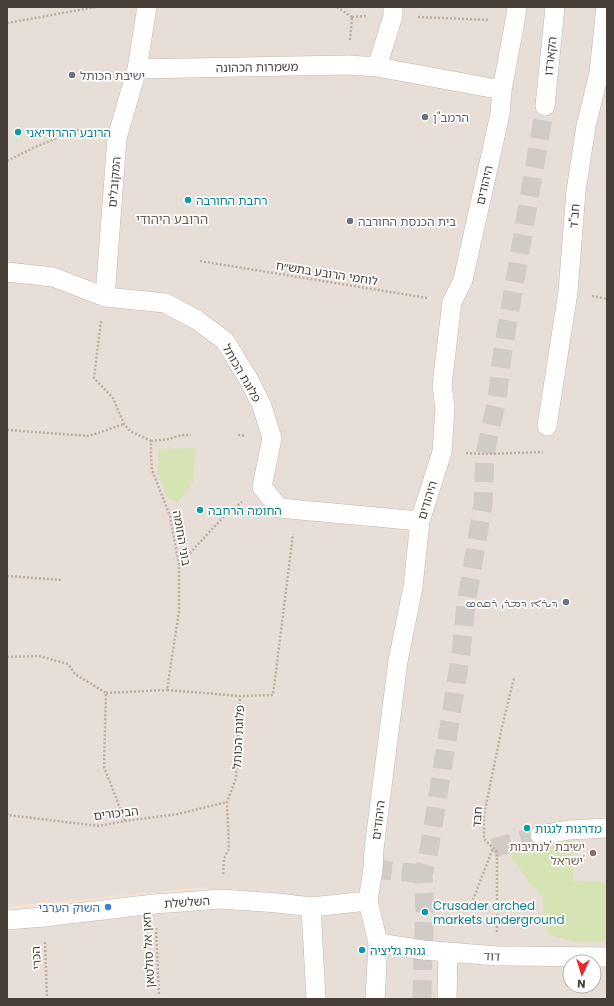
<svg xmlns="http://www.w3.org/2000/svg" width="614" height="1006" font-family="Poppins,'Noto Sans Hebrew','Noto Sans Syriac',sans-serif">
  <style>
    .residential { fill: #e7dfd7; fill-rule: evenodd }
    .commercial { fill: #f3e2d5 }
    .green { fill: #d6e4b4 }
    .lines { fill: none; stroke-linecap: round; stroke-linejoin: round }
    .pedestrian-tunnel { stroke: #d0cbc5; stroke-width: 19; stroke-dasharray: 19 10; stroke-linecap: butt }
    .pedestrian-casing { stroke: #c1b7af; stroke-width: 20 }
    .path { stroke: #bfae9e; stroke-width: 2.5; stroke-dasharray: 2 2; stroke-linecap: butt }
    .pedestrian { stroke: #fff; stroke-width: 19 }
    .worship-dot { fill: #6b7280; stroke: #fff; stroke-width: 1.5 }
    .culture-dot { fill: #0f9aa8; stroke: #fff; stroke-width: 1.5 }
    .education-dot { fill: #8d6e63; stroke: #fff; stroke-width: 1.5 }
    .shop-dot { fill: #3f7fe0; stroke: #fff; stroke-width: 1.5 }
    .labels { text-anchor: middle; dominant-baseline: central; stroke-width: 3.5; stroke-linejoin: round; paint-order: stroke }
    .street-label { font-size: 12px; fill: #463e37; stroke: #fff }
    .worship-label { font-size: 12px; fill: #5b616d; stroke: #fff; text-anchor: start }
    .culture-label { font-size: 12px; fill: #0d838f; stroke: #fff; text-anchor: start }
    .education-label { font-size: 12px; fill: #785e54; stroke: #fff; text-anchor: end }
    .shop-label { font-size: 12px; fill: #366cbe; stroke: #fff; text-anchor: end }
    .neighbourhood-label { font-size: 13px; fill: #685a4f; stroke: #fff }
  </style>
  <rect width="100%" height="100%" fill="#f3eee8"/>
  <path class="residential" d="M7,7H607V999H7ZM570,962H594V986H570Z"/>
  <path class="commercial" d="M207,887L210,908L7,926V906Z"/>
  <path class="green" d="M196,448L193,482L178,502L168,499L158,474V449Z
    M573,837V881L607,882V942H576L549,935L543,920V898L530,883L511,857L508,847Z"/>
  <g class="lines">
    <path class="pedestrian-tunnel" d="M493,848L540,835
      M373,869L423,874
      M422,999L423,950L425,912L423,874L428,857L461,653L466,605L483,504L485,454L497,399L502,356L545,106"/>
    <defs>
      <path id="pedestrian" d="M377,67L393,16V7
        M137,69L348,65L377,67L502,90
        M545,106L555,7
        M7,272L53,277L105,297L165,303L197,320L225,341L249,380L262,406L272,438L262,487L279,508L420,521
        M105,297L117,138L137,69L147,7
        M547,426L568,292L576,191L586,126L599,73L606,7
        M540,835L569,830L607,828
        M311,907L316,999
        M7,920L44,917L154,904L221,899L278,903L311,907L368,901
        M378,943L423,950L497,956L607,957
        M375,999L378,943L368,901L373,869L374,849L398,661L413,587L420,521L442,452L445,408L442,385L452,302L463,280L500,114L502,90L515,21L517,7
        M447,999L448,952"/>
    </defs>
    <use href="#pedestrian" class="pedestrian-casing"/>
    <path class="path" d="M337,7L352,17
      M352,17L367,16
      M418,17L490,20
      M7,23L96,7
      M350,40L352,17
      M7,161L35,147L80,129L94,132
      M200,261L427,298
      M592,296L607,299
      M101,321L94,378L113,398L124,424L130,431L151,441V456L152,470L170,516L179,565V611L167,690L240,696L273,695L293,534
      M7,430L89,436L124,424
      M238,435L246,436
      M151,441L169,439L182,435H191
      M466,453L485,454L543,452
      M179,565L226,514L242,502
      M7,576L62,580
      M7,657L39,656L68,664L75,674L106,693L104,767L125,821
      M106,693L167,690
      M7,813L8,815L99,826L125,821L178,814L227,802
      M223,874L224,859L229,849L227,802L236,778L240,696
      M473,900L493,848
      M156,928L159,995
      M497,932V852L484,839V815L502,727L514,678
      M45,942L47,999"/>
    <use href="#pedestrian" class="pedestrian"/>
  </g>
  <g class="worship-dot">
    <circle cx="72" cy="75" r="4"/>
    <circle cx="425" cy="117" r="4"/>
    <circle cx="350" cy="221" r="4"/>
    <circle cx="566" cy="602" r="4"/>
  </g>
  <g class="culture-dot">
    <circle cx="18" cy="132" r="4"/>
    <circle cx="188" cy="200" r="4"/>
    <circle cx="200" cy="510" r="4"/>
    <circle cx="527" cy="828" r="4"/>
    <circle cx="425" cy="912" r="4"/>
    <circle cx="362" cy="950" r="4"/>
  </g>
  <circle class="education-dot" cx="593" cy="853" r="4"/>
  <circle class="shop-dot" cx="108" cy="907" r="4"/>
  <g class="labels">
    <g class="street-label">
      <text transform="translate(550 56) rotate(-84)">הקארדו</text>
      <text transform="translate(257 67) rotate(-1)">משמרות הכהונה</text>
      <text transform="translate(114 182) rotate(-85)">המקובלים</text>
      <text transform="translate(484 185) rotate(-77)">היהודים</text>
      <text transform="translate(574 216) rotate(-85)">חב"ד</text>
      <text transform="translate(327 273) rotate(9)">לוחמי הרובע בתש״ח</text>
      <text transform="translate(242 373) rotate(60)">פלוגת הכותל</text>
      <text transform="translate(427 500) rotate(-73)">היהודים</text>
      <text transform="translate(182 538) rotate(80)">בוני החומה</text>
      <text transform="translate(238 737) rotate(-87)">פלוגת הכותל</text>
      <text transform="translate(116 813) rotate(-7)">הביכורים</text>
      <text transform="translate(477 817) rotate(-85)">חבד</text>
      <text transform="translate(378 820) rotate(-83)">היהודים</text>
      <text transform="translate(187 902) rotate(-4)">השלשלת</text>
      <text transform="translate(148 950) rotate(-93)">חאן אל סולטאן</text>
      <text transform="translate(492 956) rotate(3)">דוד</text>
      <text transform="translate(36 958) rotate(-93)">הכרי</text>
    </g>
    <g class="worship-label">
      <text x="80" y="75">ישיבת הכותל</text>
      <text x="433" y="117">הרמב"ן</text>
      <text x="358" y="221">בית הכנסת החורבה</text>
      <text x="558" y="602" text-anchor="end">ܕܝܪܐ ܕܡܪܝ ܪܩܘܣ</text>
    </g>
    <g class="culture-label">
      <text x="26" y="132">הרובע ההרודיאני</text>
      <text x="196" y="200">רחבת החורבה</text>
      <text x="208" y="510">החומה הרחבה</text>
      <text x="535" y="828">מדרגות לגגות</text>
      <text x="433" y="905">Crusader arched<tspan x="433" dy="14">markets underground</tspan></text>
      <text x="370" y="950">גגות גליציה</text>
    </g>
    <g class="education-label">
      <text x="585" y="846">ישיבת 'לנתיבות<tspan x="585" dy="14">ישראל'</tspan></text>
    </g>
    <g class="shop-label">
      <text x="100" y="907">השוק הערבי</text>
    </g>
    <g class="neighbourhood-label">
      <text x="172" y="219">הרובע היהודי</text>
    </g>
  </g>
  <rect width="614" height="1006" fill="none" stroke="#463e37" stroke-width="16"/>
  <g transform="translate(582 974) rotate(184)"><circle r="19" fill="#ffffff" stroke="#b5b2af"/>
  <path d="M0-3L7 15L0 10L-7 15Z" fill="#eb282b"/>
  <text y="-6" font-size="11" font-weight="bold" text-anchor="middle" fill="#463e37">N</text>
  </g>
</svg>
